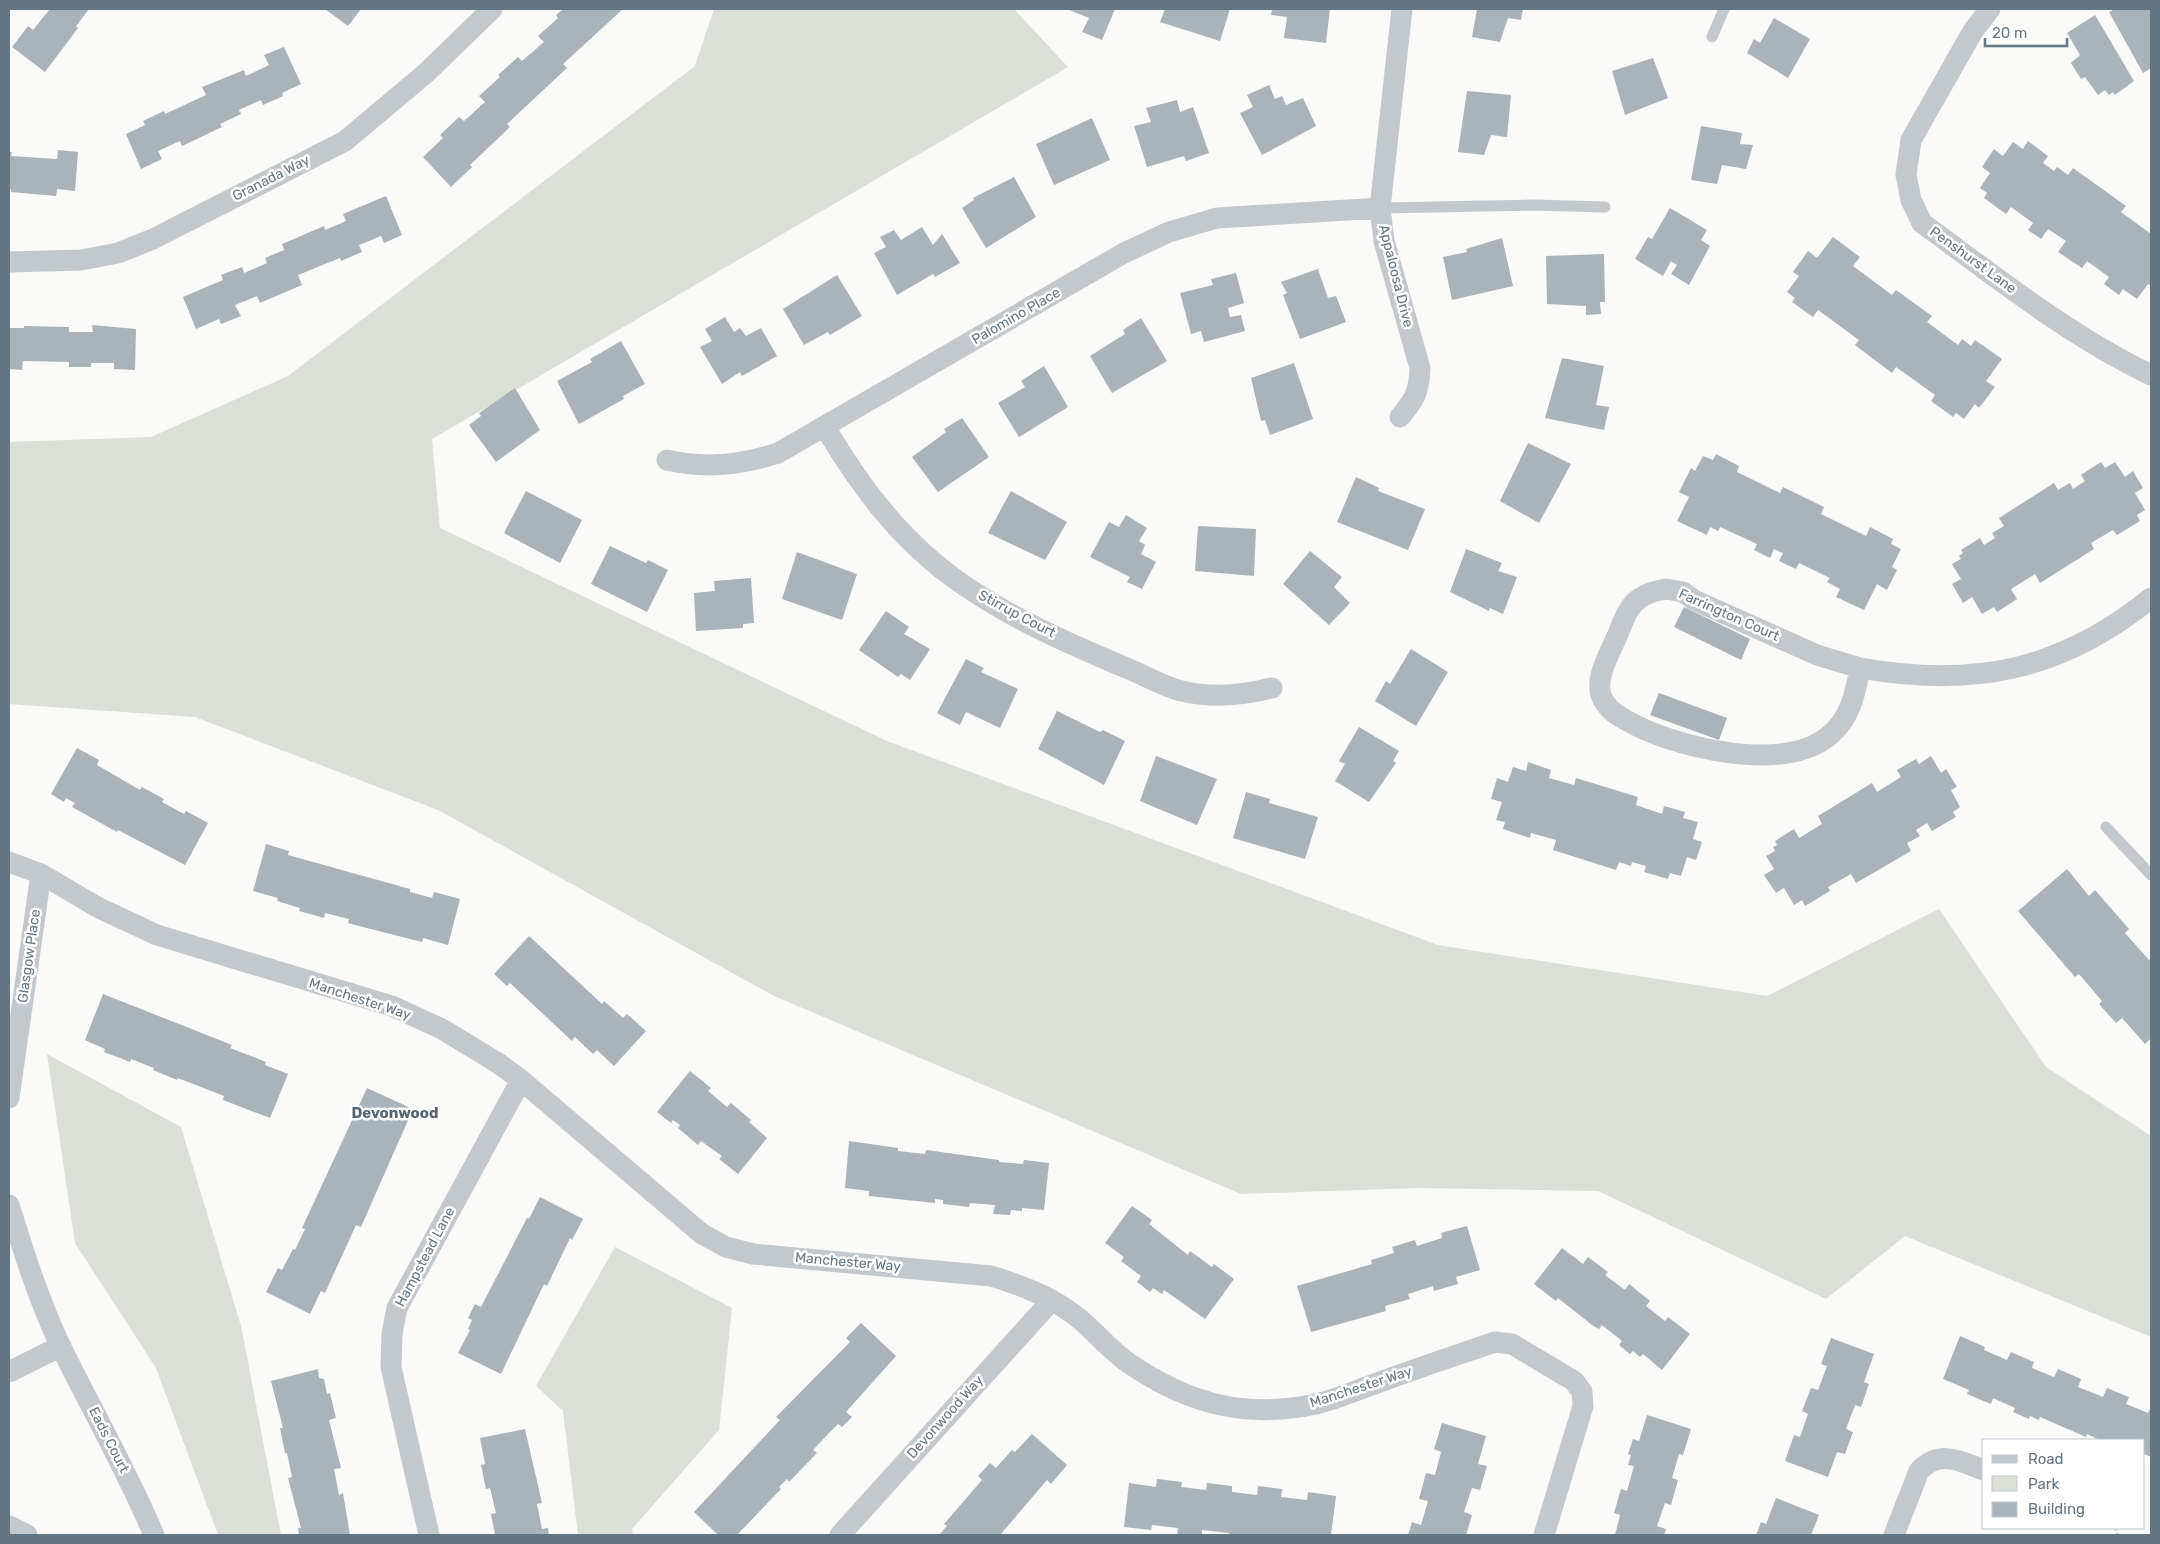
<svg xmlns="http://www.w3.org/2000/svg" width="2160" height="1544" font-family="Rubik,sans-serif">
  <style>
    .green { fill: #dadfd7 }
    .building { fill: #aab3b9 }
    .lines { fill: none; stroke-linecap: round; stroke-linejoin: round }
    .path { stroke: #bbbfc2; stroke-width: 3; stroke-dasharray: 2.5 2.5; stroke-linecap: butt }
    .lane { stroke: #c3c8cc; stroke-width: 11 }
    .street { stroke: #c3c8cc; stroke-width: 21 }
    .labels { text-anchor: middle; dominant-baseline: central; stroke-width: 5; stroke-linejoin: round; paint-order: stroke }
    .street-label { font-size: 14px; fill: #657683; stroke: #fff }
    .neighbourhood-label { font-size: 15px; font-weight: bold; fill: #57646e; stroke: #fff }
  </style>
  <rect width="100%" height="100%" fill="#fafaf8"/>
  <path class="green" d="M714,9H1014L1068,67L432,439L440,528L887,741L1438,945L1767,996L1939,909L2046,1067L2151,1136V1337L1905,1236L1826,1299L1598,1191L1418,1188L1241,1194L774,996L438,810L195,717L9,704V442L151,437L288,376L695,66Z
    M47,1054L181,1127L241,1326L281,1535H218L156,1368L75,1243Z
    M615,1247L732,1308L719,1430L632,1529L633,1535H578L563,1411L536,1386Z"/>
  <path class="building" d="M50,9H89L76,26L78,28L45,72L12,47L28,26L33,30Z
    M325,9H361L348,26Z
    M563,9H623L563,64L567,68L507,124L510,127L470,165L472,167L451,187L423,157L443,138L440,135L459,117L464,121L485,102L479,96L500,77L498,75L518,57L522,61L544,42L538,36L558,18L556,15Z
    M1067,9H1115L1102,40L1082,32L1089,18Z
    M1165,9H1230L1220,41L1160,22Z
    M1272,9H1330L1326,43L1284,38L1287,17L1271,15Z
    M1477,9H1523L1521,20L1508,18L1500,42L1472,37Z
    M2115,9H2151V68L2143,73L2109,12Z
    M2095,15L2134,81L2115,95L2113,92L2109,95L2105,90L2098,95L2085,77L2081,79L2071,63L2080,55L2067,33Z
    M1774,18L1810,39L1788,78L1747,53L1754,39L1760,43Z
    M284,47L301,84L282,93L283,96L263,105L261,100L239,110L241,114L220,124L222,127L182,146L180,141L158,151L162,159L141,169L126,134L145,125L143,121L164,111L165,114L206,95L202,87L244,70L246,76L269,65L264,55Z
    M1653,58L1668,98L1625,115L1612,71Z
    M1269,85L1275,99L1282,96L1286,105L1303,98L1316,126L1262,155L1240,113L1253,107L1247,95Z
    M1467,91L1511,95L1507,137L1491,135L1484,155L1458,152Z
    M1177,100L1180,112L1193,107L1209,153L1186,161L1184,156L1147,167L1134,126L1151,122L1146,108Z
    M1092,118L1110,160L1054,185L1036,144Z
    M1701,126L1742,133L1740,144L1753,145L1746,169L1722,165L1717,184L1691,180Z
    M2028,141L2048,156L2043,163L2054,171L2057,167L2068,175L2073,168L2126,206L2121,212L2151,234V286L2148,284L2137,299L2123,289L2119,295L2104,284L2109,277L2087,261L2082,268L2058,252L2066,241L2048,229L2041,239L2028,230L2033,223L2011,207L2006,214L1984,198L1987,193L1980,188L1990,173L1982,167L1994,149L2003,156L2013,142L2023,149Z
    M58,150L78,152L75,191L57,189L56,196L11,192V189H9V152H12L11,156L57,159Z
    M1014,177L1036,217L986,248L962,208L974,200L973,198Z
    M386,196L402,235L384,243L381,236L359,245L362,252L341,261L340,258L298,275L302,285L260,303L257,296L235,305L241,316L221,324L219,319L196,329L183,297L223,280L221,275L242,267L244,273L267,263L265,258L284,250L282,244L324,226L325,230L346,221L343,214Z
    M1670,208L1707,230L1701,240L1710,246L1689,285L1671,274L1677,265L1671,261L1663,276L1635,259L1648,237L1652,239Z
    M922,227L933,245L942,234L960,263L935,277L933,274L897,295L874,253L886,247L880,237L894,230L901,240Z
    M1833,237L1860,257L1853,266L1892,295L1896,290L1932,316L1927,322L1958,345L1962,339L1971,346L1975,340L2002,359L1986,381L1995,387L1979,408L1975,404L1964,419L1956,413L1953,417L1931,401L1935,395L1896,367L1892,373L1855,345L1859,340L1818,310L1813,317L1792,302L1795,298L1787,292L1799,276L1793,272L1808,251L1817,258Z
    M1502,238L1513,286L1452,300L1443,257L1467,252L1466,249Z
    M1604,254L1605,302H1600L1601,314L1586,315V306L1547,304L1546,256Z
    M1318,269L1328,298L1336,296L1346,322L1300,339L1283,295L1287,293L1281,282Z
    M1236,273L1244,303L1228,308L1230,317L1241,315L1245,331L1204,342L1201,331L1191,334L1180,293L1213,285L1211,279Z
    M837,275L862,316L830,335L828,332L804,345L783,309Z
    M725,317L734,332L740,328L746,336L761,328L777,356L742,376L740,372L722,384L700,347L712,341L705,329Z
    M1141,318L1167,361L1112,393L1090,356L1125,334L1123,330Z
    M92,325L136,329L135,370L114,369V363H91V367H69V362L23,361L22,370L9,369V328H24V326L69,327V332H93Z
    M621,341L645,384L623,396L624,399L579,424L557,381L592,362L590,359Z
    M1562,358L1604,366L1596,405L1609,407L1604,430L1545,418Z
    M1294,363L1313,419L1270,435L1265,420L1261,421L1251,378Z
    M1044,366L1068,407L1019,437L998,403L1025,387L1021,381Z
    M515,388L540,430L496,462L469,425L481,416L479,413Z
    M962,418L989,457L938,492L912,457L946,432L944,429Z
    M1528,443L1571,464L1539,523L1500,501Z
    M1716,454L1739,466L1737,472L1780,493L1783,487L1824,507L1821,514L1866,536L1870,527L1893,539L1891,544L1901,549L1892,567L1897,570L1887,590L1877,584L1864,610L1836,597L1840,589L1827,582L1830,578L1799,563L1796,569L1779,561L1783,553L1774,549L1770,558L1754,550L1757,544L1720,527L1718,531L1710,527L1707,535L1677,521L1689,497L1679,492L1691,468L1695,471L1703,456L1713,460Z
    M2101,462L2105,468L2115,462L2125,477L2133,471L2143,488L2135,493L2145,510L2137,515L2140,521L2117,535L2113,530L2091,543L2094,549L2040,583L2035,574L2011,589L2017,599L1997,612L1994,607L1982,614L1972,597L1963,603L1952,584L1961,579L1952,564L1961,559L1959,556L1963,553L1961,550L1980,538L1984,545L1995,538L1992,533L2004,526L1999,518L2054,483L2058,490L2070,483L2073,489L2085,481L2081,475Z
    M1356,477L1379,488L1378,491L1425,509L1408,550L1337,522Z
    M526,491L582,520L560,563L504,533Z
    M1011,491L1067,522L1045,560L988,533Z
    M1126,515L1147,528L1139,541L1145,545L1141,554L1156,562L1142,589L1127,582L1130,577L1090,557L1109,522L1119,527Z
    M1198,526L1256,529L1254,576L1195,571Z
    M610,546L646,563L648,560L668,570L647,612L591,584Z
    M1466,549L1502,563L1498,571L1517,577L1503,614L1490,608L1489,611L1450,592Z
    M1310,551L1342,577L1334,587L1350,603L1329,625L1283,584Z
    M797,552L857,574L842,620L782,599Z
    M751,578L754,623L743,624V628L696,631L694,593L715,591L714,581Z
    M1684,607L1750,639L1741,660L1674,627Z
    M886,611L909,627L904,634L930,649L910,680L901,674L898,677L859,650Z
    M1411,649L1448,672L1416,726L1375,701L1386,681L1390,684Z
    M966,659L984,668L981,672L1018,689L1000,728L966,712L960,725L937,713Z
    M1659,693L1727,718L1719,740L1650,715Z
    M1057,711L1100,732L1103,730L1125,741L1104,785L1038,749Z
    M1359,727L1399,751L1393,761L1396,763L1369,802L1335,781L1345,764L1339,761Z
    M77,748L99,760L97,765L140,790L142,787L164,799L162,802L184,814L186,811L208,823L185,865L118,830L117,832L72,807L75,803L66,798L64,802L51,794Z
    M1156,756L1217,779L1197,825L1140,801Z
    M1931,756L1941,773L1946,769L1957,787L1951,790L1960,807L1953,812L1956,817L1932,831L1927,823L1916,830L1920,836L1907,843L1911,851L1856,883L1851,874L1828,887L1830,891L1805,906L1802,900L1794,905L1784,888L1776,893L1764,875L1774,869L1766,856L1775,851L1773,847L1777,845L1775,841L1794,829L1799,838L1822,824L1818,816L1872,783L1877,792L1901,777L1897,770L1916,759L1919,764Z
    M1528,762L1551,770L1549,778L1574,785L1576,778L1638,797L1636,805L1662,814L1664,806L1685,812L1683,818L1698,822L1693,839L1702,842L1696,860L1687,857L1681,876L1670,873L1668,879L1644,872L1646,866L1632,862L1631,866L1619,862L1616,870L1553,850L1556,840L1531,833L1530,838L1503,829L1505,822L1496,820L1502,802L1491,799L1497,778L1508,782L1513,767L1526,771Z
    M1246,792L1270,799L1269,803L1318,817L1305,859L1233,838Z
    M266,844L289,851L288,855L410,889V892L432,898L434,892L460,899L448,945L423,938L422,942L363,927L348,923L349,919L325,913L324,918L299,911L300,908L277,901L278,898L253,891Z
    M2067,869L2089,896L2095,890L2129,929L2125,933L2149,960L2151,958V1038L2145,1044L2122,1018L2116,1023L2099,1004L2102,1001L2079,974L2075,977L2018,911Z
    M529,936L602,1004L604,1001L623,1018L627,1014L646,1031L614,1066L597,1050L593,1054L575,1037L572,1041L510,983L507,986L494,974Z
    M103,994L232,1045L230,1048L266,1062L265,1065L288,1074L270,1118L223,1100L224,1096L178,1078L177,1080L153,1070L154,1068L131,1059L130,1062L104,1052L105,1049L85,1040Z
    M690,1071L711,1088L708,1091L727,1107L731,1103L751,1120L749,1122L767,1138L738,1174L719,1159L722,1156L701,1141L698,1145L678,1128L680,1125L673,1120L671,1123L657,1112Z
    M367,1088L413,1109L361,1227L356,1225L325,1293L321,1291L310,1314L266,1292L278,1268L282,1270L293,1249L295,1250L305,1229L302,1228Z
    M849,1141L898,1148V1151L925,1154L926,1150L999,1160V1162L1023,1164L1024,1160L1049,1163L1044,1210L1022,1208V1211L1011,1210L1010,1215L993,1214L995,1205L970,1203L969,1207L943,1204V1200L935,1199V1203L869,1196V1191L845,1188Z
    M540,1197L583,1219L572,1240L570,1238L547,1286L544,1284L501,1374L458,1353L470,1330L468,1329L472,1320L468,1318L475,1304L481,1307L527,1218L529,1219Z
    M1132,1206L1152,1220L1149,1224L1188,1255L1190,1251L1212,1267L1214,1264L1234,1279L1205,1319L1164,1290L1162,1294L1153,1288L1150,1292L1137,1282L1141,1276L1121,1261L1124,1257L1105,1243Z
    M1467,1226L1480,1270L1456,1277L1458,1284L1434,1291L1433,1286L1408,1294L1410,1299L1385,1306L1386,1311L1311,1332L1297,1286L1372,1264L1371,1260L1394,1253L1392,1247L1415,1240L1417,1246L1442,1238L1441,1233Z
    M1562,1248L1583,1264L1588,1257L1608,1272L1605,1275L1625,1290L1629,1284L1650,1301L1646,1306L1665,1321L1668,1317L1690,1334L1662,1370L1643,1354L1640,1357L1633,1351L1630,1354L1619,1345L1622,1341L1602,1325L1599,1329L1592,1325L1558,1298L1556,1301L1534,1284Z
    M861,1323L896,1356L846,1412L852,1417L842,1427L838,1424L830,1432L813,1450L817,1453L789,1482L787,1479L779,1487L781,1489L737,1535H718L694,1512L780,1420L776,1417L850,1342L846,1338Z
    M1960,1336L1985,1347L1984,1350L2007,1360L2011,1352L2034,1362L2032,1368L2054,1377L2058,1369L2081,1379L2078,1387L2103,1397L2107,1388L2129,1397L2126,1404L2148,1413L2151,1407V1457L2144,1454V1440H2100L2087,1434L2086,1437L2040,1417L2039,1420L2030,1416L2029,1419L2013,1412L2015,1408L1993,1398L1991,1404L1967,1394L1969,1390L1943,1379Z
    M1831,1338L1874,1354L1864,1382L1869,1384L1861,1407L1855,1405L1846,1429L1853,1432L1845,1454L1837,1452L1828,1477L1785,1461L1794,1435L1800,1437L1808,1414L1802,1411L1811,1388L1818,1390L1827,1366L1821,1364Z
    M318,1369L319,1378L324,1379L327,1394L330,1393L336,1418L329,1420L341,1468L334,1469L339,1495L343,1493L350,1535H299L298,1528H301L288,1478L292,1477L287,1453H285L280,1428H283L271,1381Z
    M1647,1415L1691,1429L1683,1455L1679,1454L1672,1478L1678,1480L1671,1505L1665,1503L1657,1526L1666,1529L1664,1535H1615L1620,1515L1614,1513L1621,1489L1627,1491L1634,1466L1628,1465L1631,1455L1628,1454L1633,1439L1639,1441Z
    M1442,1423L1486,1436L1478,1464L1487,1466L1480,1490L1472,1488L1464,1512L1472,1515L1466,1535H1408L1412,1522L1421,1525L1428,1501L1419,1499L1426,1473L1435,1475L1441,1452L1434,1449Z
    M525,1429L542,1503L537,1504L542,1529L548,1528L549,1535H495L491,1514L496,1513L490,1488L486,1489L481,1465L485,1464L480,1438Z
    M1032,1434L1067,1465L1051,1484L1047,1480L1000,1535H939L947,1526L944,1524L982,1480L978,1476L990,1463L996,1468L1012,1450L1015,1452Z
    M1157,1479L1182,1482L1181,1487L1206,1490L1207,1483L1232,1486V1492L1257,1495L1258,1486L1282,1489L1281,1497L1307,1500L1308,1492L1336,1496L1331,1535H1228L1229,1533L1202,1530V1535H1184L1177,1534L1178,1528L1152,1525L1151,1530L1124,1527L1129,1483L1156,1487Z
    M1776,1498L1819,1515L1811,1535H1756L1761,1522L1766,1524Z"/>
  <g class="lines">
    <path class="path" d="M2116,1528L2117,1535"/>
    <path class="lane" d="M1712,37L1724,9
      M1380,208L1533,205L1605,207
      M2106,827L2151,875"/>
    <path class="street" d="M1990,9L1973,31L1911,140L1906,175L1911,200L1922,223C1996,277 2068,335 2151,375
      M9,262L81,260L118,253L153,239L345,141L426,73L492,9
      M1400,417C1415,399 1419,392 1420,368L1384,241L1380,208L1402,9
      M825,427C852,473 882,516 922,552C978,604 1059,640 1129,669C1146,676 1164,687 1182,691C1211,698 1244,695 1272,688
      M667,460C706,469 740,465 778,453L1124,253L1169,232L1217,218L1380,208
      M1666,589L1683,592L1694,600L1817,655L1860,668C1855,694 1851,717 1830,735C1785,773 1684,749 1637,726C1622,718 1607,712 1601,695C1595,677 1611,651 1618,634C1628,606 1635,594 1666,589Z
      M1860,668C1973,688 2061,671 2151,598
      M9,862L41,874L99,908L157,935L392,1006L442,1029L498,1063L521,1080L702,1234L726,1247L753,1254L991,1276C1024,1286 1055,1298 1082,1321C1098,1335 1112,1352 1130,1364C1189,1404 1245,1419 1316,1404C1338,1399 1359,1389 1380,1382C1418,1368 1457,1355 1495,1342L1512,1344L1574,1381L1582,1392L1583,1406L1544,1535
      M9,1098L41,874
      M9,1205C24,1253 39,1301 61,1347C92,1410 127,1471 154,1535
      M9,1372L61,1346
      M9,1526L27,1535
      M429,1535L391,1367L392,1334L397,1308L521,1080
      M840,1535L1052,1300
      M1894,1535L1919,1471C1940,1449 1959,1461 1984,1470"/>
  </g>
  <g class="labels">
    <g class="street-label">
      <text transform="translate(271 178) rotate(-27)">Granada Way</text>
      <text transform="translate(1973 260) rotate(36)">Penshurst Lane</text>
      <text transform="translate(1396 276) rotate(76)">Appaloosa Drive</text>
      <text transform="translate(1016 316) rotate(-30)">Palomino Place</text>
      <text transform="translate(1017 614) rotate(28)">Stirrup Court</text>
      <text transform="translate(1729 615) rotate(24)">Farrington Court</text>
      <text transform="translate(29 956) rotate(-82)">Glasgow Place</text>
      <text transform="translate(360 999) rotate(18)">Manchester Way</text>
      <text transform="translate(425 1257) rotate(-62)">Hampstead Lane</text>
      <text transform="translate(848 1262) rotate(5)">Manchester Way</text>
      <text transform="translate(1361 1387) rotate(-18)">Manchester Way</text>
      <text transform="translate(945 1417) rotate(-48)">Devonwood Way</text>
      <text transform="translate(109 1440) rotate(63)">Eads Court</text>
    </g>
    <g class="neighbourhood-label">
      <text x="395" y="1113">Devonwood</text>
    </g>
  </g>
  <rect width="2160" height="1544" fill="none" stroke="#657683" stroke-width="20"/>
  <rect x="1982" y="1439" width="162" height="90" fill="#ffffff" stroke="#c1c8cd"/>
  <rect x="1992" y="1455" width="25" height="8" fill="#c3c8cc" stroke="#c1c8cd"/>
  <text x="2028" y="1464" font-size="15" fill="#657683">Road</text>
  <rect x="1992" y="1476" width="25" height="15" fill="#dadfd7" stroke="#c1c8cd"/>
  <text x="2028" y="1489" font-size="15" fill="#657683">Park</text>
  <rect x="1992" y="1502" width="25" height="15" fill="#aab3b9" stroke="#c1c8cd"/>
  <text x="2028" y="1514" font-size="15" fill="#657683">Building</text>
  <path d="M1985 38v8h82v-8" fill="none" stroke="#657683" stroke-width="2.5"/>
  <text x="1992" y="38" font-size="15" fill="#657683" stroke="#ffffff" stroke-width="4" paint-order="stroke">20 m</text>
</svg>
